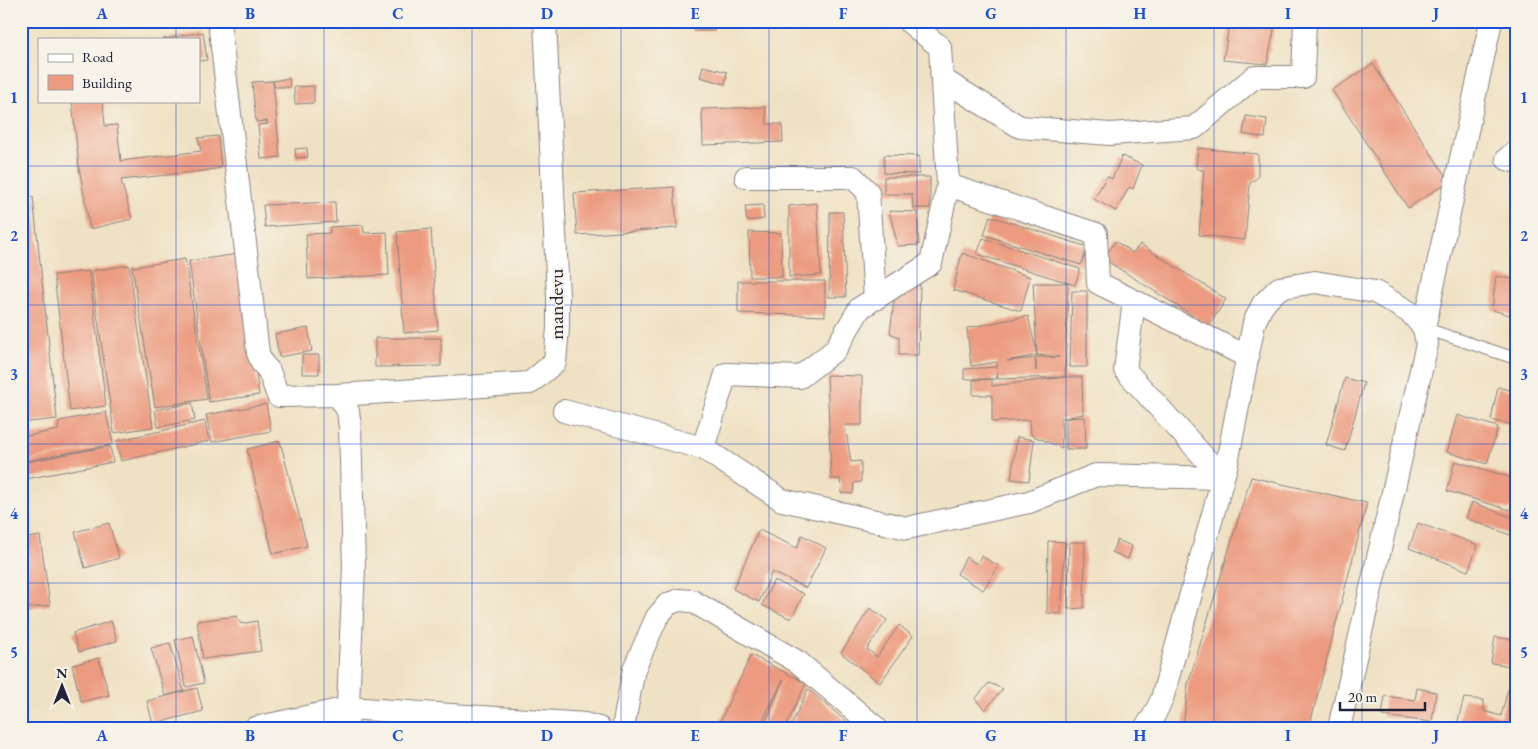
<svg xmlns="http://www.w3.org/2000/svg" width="1538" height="749" font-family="'EB Garamond',serif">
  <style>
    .building { fill: #ec9b80; fill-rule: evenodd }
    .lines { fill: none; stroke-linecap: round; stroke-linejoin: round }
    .lane-casing { stroke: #88827f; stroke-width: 13 }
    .street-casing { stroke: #88827f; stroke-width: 24 }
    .lane { stroke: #fff; stroke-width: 11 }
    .street { stroke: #fff; stroke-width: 22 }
    .grid { fill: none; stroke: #1d4ed8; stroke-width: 1; stroke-opacity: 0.55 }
    .labels { text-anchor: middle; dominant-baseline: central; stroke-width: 4; stroke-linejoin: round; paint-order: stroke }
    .street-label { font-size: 20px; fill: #22223b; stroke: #f7f3e8 }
    .neatline { fill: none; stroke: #1d4ed8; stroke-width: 2 }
    .grid-label { font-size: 16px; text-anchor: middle; font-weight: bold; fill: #1d4ed8 }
  </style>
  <rect width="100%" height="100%" fill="#f7f3e8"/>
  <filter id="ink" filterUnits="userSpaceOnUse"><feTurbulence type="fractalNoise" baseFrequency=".02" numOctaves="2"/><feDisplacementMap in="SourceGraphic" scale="10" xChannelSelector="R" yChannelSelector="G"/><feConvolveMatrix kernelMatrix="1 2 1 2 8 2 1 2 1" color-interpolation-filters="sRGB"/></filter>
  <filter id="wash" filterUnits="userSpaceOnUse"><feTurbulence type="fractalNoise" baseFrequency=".0096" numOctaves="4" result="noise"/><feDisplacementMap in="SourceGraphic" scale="20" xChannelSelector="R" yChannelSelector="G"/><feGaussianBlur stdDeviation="1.12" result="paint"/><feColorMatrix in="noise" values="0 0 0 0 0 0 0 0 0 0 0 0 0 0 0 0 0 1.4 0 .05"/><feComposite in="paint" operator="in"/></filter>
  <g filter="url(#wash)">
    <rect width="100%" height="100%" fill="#efe1c3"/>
    <g id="blocks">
      <path class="building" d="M694,21H714V31H694Z
        M1230,21H1276L1267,64L1223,60Z
        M203,32L207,60L199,61V39H163Z
        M1373,64L1449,181L1408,208L1332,90Z
        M703,66L727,72L725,84L700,77Z
        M289,78L290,87H275L273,81Z
        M273,81L280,157L261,159L258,125L268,124L267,121L256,122L252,82Z
        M314,86V103L295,104L294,87Z
        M21,101L26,117L21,119Z
        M72,101H103L105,126L117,125L121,161L201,151L198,138L218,136L221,168L203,171L121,180L132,219L90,229L79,167Z
        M765,107L767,124H782L783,142L703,145L702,109Z
        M1246,116L1267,119L1265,138L1243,134Z
        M307,148L308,157L296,158L295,149Z
        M1198,148L1258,154V177L1250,183L1245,240L1199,235L1204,171L1196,168Z
        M884,155L919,156V174L884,173Z
        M1122,156L1142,165L1133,189L1129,187L1116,211L1094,199L1107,176L1112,179Z
        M884,177H930V208H913L912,194H884Z
        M21,179L25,193L21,194Z
        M674,187L677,228L577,235L574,193Z
        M33,197L57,419L21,423V198Z
        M335,202L336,222L265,227L263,205Z
        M817,203L821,275L789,277V206Z
        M763,205L764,219L747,221L745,206Z
        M889,211L917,212L919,245L898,246Z
        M830,212H843L846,297H829Z
        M990,216L1088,247L1081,265L984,235Z
        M363,225L364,233L387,232L389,275L308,279L306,234L330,233V227Z
        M431,229L438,330L404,333L397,232Z
        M749,232L781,233L782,277H750Z
        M983,238L1080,269L1075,285L977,254Z
        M1115,241L1133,253L1140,244L1226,299L1209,326L1104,259Z
        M962,253L1030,277L1021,311L953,290Z
        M239,254L259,395L209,402L189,261Z
        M185,259L207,399L155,407L132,267Z
        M129,265L153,427L114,433L91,271Z
        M89,271L106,406L70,411L54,275Z
        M1496,276L1517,280V317L1492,310Z
        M738,281H825V316L738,313Z
        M1033,283H1068L1065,377L998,379L997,370V379H964V369L997,367V362L971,366L967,328L1028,316L1037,355ZM1037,355L1059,357H1036V371L1035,358L1007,361Z
        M920,284L918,355H899V337L890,333L895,292Z
        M1072,291H1087V367H1070Z
        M308,328L312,351L279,357L275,334Z
        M375,338H441V366L375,367Z
        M302,355H319V374H302Z
        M827,375L862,376V425H845L851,462L861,461V482L854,483L853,494L841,493L840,479H831Z
        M1065,377H1082L1083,414L1066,418L1085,417L1086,449H1066V418H1061L1062,448L1031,435L1030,420L992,422V395H973V380L992,379V386Z
        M1345,378L1364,383L1345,451L1326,445Z
        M1498,387L1517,392V426L1491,420Z
        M192,403L195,420L158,427L155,410Z
        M266,404L271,431L212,442L206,415Z
        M106,412L113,444L21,462V437L58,430L59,421Z
        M1457,415L1498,427L1487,464L1447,452Z
        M205,421L209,441L121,461L116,441Z
        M1017,437L1034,440L1029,481L1011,479Z
        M280,441L307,546L273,554L247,449Z
        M110,446L113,462L21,480V463Z
        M1455,461L1517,479V487L1510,510L1447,491Z
        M1251,477L1367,503L1309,728H1183L1188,684Z
        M1472,502L1516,519L1510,535L1466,518Z
        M109,523L119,558L85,568L75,532Z
        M1418,523L1478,545L1468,571L1409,548Z
        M759,530L797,548L802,535L826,548L806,588L772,572L759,602L733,589Z
        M40,536L50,605L21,609V539Z
        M1117,540L1132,546L1128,559L1112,552Z
        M1048,541L1065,542L1061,614L1047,613Z
        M1069,542H1085L1084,608L1068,609Z
        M981,556L999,566L983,590L957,574L966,557L977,564Z
        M774,580L804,594L791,619L762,605Z
        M870,608L887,620L867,649L877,657L899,625L913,636L880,683L841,653Z
        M237,616L241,624L257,621L261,651L203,659L197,621Z
        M111,621L117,641L79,652L73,633Z
        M193,636L204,683L186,687L175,640Z
        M1495,637L1517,640V667L1491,663Z
        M170,643L184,691L165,696L151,648Z
        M751,655L806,683L785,728H763L783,680L759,728H717Z
        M99,658L109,695L81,702L72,665Z
        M989,683L1003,689L985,710L975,699Z
        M197,688L203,711L153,724L147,701Z
        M1417,688L1436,692L1432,722L1382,716L1385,696L1415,700Z
        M808,689L854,728H790Z
        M1508,689L1517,692V728H1456L1464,698L1484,700V711L1501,716Z"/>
    </g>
  </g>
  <g filter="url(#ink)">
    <use href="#blocks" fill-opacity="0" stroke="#88827f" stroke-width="1"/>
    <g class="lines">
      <defs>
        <path id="lane" d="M1424,328L1517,359"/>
        <path id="street" d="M219,21L258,353L262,363L269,371L278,396L338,395L348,411L350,427L354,567L347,728
          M908,21L940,47L948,185L1096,234L1098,283L1248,357
          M942,79L1020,127L1110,134L1194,128L1254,77H1303L1305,21
          M1517,150L1507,159L1517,162
          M746,177H853L868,192L875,299
          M1134,301L1125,370L1223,478
          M1424,328L1491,21
          M338,395L530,383L555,362L558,328V297L545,21
          M564,411L703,448L726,374L800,377L835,350L860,308L931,263L948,185
          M703,448L782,500L907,528L1029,502L1096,475L1223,478
          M255,728L348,708L585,724L599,728
          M623,728L634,669L657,617L668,604L679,600L692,601L798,662L876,728
          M1145,728L1153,717L1162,699L1227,463L1254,323L1263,304L1279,288L1315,282L1375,292L1411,313L1424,328L1427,344L1339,728"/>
      </defs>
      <use href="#lane" class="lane-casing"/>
      <use href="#street" class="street-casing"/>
      <use href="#lane" class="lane"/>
      <use href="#street" class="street"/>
    </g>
  </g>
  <path class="grid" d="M176,21V39M324,21V728M472,21V728M621,21V728M769,21V728M917,21V728M1066,21V728M1214,21V728M1362,21V728M176,101V728M21,166H1517M21,305H1517M21,444H1517M21,583H1517"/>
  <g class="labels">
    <g class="street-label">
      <text transform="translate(556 304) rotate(-90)">mandevu</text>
    </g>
  </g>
  <rect width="1538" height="749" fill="none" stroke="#f7f3e8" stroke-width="55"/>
  <rect x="38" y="38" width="162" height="65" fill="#f7f3e8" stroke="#a29fa3"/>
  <rect x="48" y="54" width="25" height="8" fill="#ffffff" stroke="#a29fa3"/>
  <text x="82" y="62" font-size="15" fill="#22223b">Road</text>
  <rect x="48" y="75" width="25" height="15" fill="#ec9b80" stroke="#a29fa3"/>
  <text x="82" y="88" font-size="15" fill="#22223b">Building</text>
  <g transform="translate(62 686)" stroke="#f7f3e8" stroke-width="4" paint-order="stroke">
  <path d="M0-4L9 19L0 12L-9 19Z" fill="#22223b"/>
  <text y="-8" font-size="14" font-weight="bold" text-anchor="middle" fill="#22223b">N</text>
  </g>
  <path d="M1340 702v8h85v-8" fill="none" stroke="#22223b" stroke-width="2.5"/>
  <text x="1348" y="702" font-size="15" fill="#22223b" stroke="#f7f3e8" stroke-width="4" paint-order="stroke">20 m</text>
  <rect x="28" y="28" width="1482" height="694" class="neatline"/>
  <g class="grid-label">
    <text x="102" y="19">A</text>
    <text x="250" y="19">B</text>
    <text x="398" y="19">C</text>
    <text x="547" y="19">D</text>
    <text x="695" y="19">E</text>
    <text x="843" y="19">F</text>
    <text x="991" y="19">G</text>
    <text x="1140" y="19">H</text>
    <text x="1288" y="19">I</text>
    <text x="1436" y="19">J</text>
    <text x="14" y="103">1</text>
    <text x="1524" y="103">1</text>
    <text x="14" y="241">2</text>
    <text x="1524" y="241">2</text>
    <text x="14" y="380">3</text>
    <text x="1524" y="380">3</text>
    <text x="14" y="519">4</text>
    <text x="1524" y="519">4</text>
    <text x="14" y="658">5</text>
    <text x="1524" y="658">5</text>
    <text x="102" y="741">A</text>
    <text x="250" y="741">B</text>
    <text x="398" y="741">C</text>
    <text x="547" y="741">D</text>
    <text x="695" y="741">E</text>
    <text x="843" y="741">F</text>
    <text x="991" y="741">G</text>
    <text x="1140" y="741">H</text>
    <text x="1288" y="741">I</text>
    <text x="1436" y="741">J</text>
  </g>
</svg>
